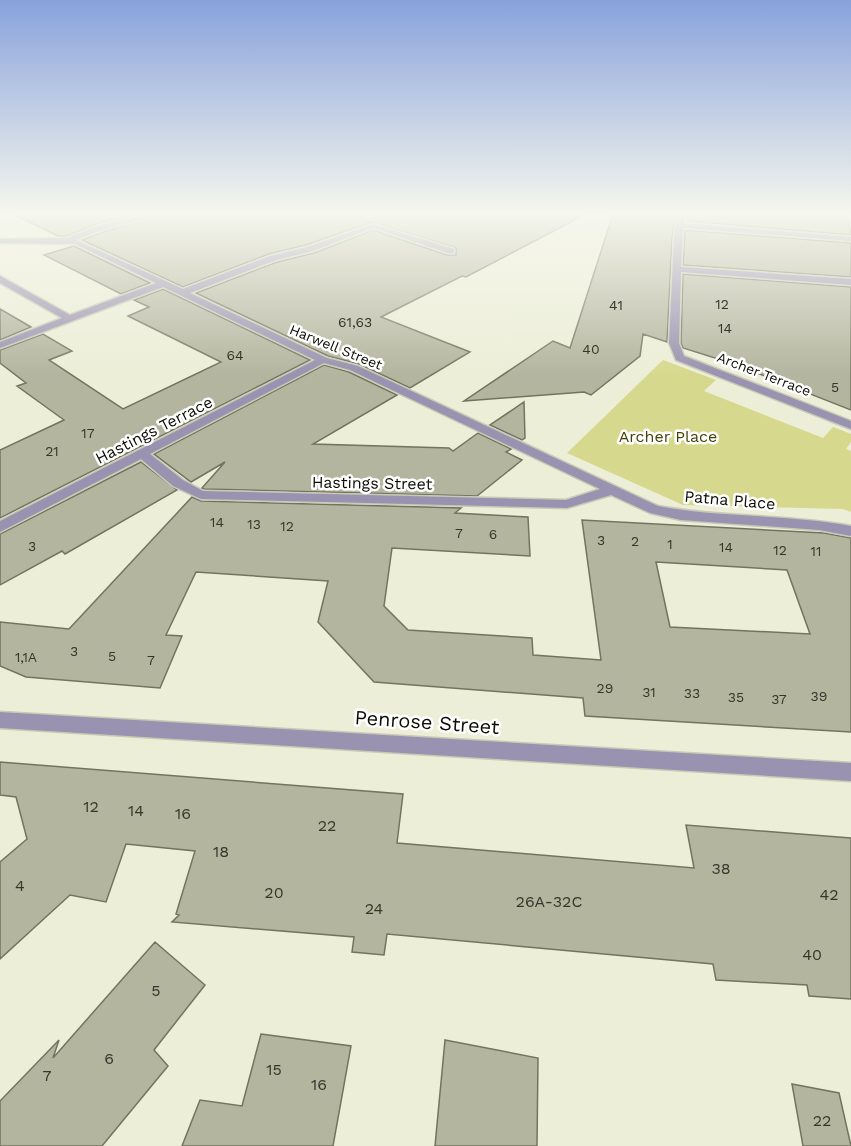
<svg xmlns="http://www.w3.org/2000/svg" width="851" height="1146" font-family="'Work Sans',sans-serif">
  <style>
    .green { fill: #d6d98d }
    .building { fill: #b4b59f; stroke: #73745f; stroke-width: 1.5; fill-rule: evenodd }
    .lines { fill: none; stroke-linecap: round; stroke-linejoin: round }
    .minor-casing { stroke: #c8cab5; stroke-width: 3 }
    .minor { fill: #9992b0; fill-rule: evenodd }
    .labels { text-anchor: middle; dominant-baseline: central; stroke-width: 5; stroke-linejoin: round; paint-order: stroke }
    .number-label { font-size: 14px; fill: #36362c }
    .far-street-label { font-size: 14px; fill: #0c0c05; stroke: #fff }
    .street-label { font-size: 16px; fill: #0c0c05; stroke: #fff }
    .park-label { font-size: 16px; fill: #444408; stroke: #fff }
    .near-number-label { font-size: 16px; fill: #36362c }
    .near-street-label { font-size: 20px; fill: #0c0c05; stroke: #fff }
  </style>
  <rect width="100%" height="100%" fill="#eceed7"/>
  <path class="green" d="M663,360L716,380L704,391L823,438L833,427L851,434V442L846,449L851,451V512L843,509L683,505L567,453Z"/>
  <path class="building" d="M13,214H140L99,223L67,236H58Z
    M168,214H586L466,277L462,276L381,317L470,352L410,388L359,364L328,356L196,293L277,262L314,253L373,230L447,255H456V248L372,222L306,245L269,254L183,287L82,240L106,231Z
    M613,214H676L672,238L667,342L643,334L640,356L591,395L584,392L464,401L553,341L570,348Z
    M688,214H847L851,235L687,221Z
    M685,230L851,243V277L683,265Z
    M74,246L150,283L121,294L44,255Z
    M683,274L851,287V410L734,364L683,348L681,343Z
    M163,289L310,360L0,518V450L64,420L17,386L26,383L0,363V350L43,334L72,351L49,360L123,409L221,362L128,316L149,307L134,300Z
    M0,309L31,327L0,340Z
    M324,365L349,372L397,395L313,444L449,448L453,451L478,433L511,449L506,452L522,460L477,496L204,489L202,488L225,462L191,482L154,454Z
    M524,402L525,438L522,440L490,425Z
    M141,462L177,490L65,554L62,551L0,585V534Z
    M192,497L201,501L461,508L455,513L528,517L530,556L392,548L384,606L408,630L532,638L533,655L601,660L582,520L824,533L851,538V732L585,716L583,698L374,682L318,622L328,581L196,572L166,635L182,636L160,688L26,677L0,666V622L69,629ZM656,562L787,570L810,634L670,627Z
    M0,762L403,794L397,843L694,868L686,825L851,838V999L809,996L807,985L716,980L713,964L387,934L384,955L352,952L354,937L172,922L179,915L176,914L195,851L126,844L106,902L70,895L0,959V862L27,839L16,797L0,795Z
    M155,942L205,985L154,1050L168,1066L102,1146H0V1101L59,1040L53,1058Z
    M261,1034L351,1046L333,1146H182L200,1100L242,1106Z
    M445,1040L538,1058L537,1146H435Z
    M792,1084L839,1093L851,1146H803Z"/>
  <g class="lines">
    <defs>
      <path id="minor" d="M152,214H166L105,229L76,240L183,289L270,256L307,247L373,224L454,249V253H448L373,228L313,251L276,260L190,293L327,358L358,366L658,506C722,518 787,514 851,526V536L819,530L681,520L650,513L611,495L567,508L201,499L173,486L141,459L0,532V521L315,360L163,287L0,348V342L62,318L0,283V276L70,315L156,283L75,244L0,243V239L67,238L100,225ZM324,363L350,370L600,489L566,500L203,491L183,480L150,454Z
        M678,214H686L684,223L851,237V241L683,228L681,267L851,279V285L681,272L679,343L684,356L851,421V429L676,360L669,343L674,238Z
        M0,712L851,763V781L0,728Z"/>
    </defs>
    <use href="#minor" class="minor-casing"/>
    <use href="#minor" class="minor"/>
  </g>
  <linearGradient id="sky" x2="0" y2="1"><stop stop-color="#88a2dc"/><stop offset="0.57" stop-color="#f6f7ed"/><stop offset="1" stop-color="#f6f7ed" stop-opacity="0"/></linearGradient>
  <rect width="851" height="375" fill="url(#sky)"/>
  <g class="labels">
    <g class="number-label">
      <text x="722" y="304">12</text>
      <text x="616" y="305">41</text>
      <text x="355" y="322">61,63</text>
      <text x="725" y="328">14</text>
      <text x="591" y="349">40</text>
      <text x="235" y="355">64</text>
      <text x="835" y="387">5</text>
      <text x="88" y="433">17</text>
      <text x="52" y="451">21</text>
      <text x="217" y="522">14</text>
      <text x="254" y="524">13</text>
      <text x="287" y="526">12</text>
      <text x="459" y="533">7</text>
      <text x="493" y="534">6</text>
      <text x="601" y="540">3</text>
      <text x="635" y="541">2</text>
      <text x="670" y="544">1</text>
      <text x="32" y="546">3</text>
      <text x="726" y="547">14</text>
      <text x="780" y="550">12</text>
      <text x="816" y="551">11</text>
      <text x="74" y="651">3</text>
      <text x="112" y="656">5</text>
      <text x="26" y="657">1,1A</text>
      <text x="151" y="660">7</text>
      <text x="605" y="688">29</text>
      <text x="649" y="692">31</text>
      <text x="692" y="693">33</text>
      <text x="819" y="696">39</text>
      <text x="736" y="697">35</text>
      <text x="779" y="699">37</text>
    </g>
    <g class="far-street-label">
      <text transform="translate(336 347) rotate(22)">Harwell Street</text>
      <text transform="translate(764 374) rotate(21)">Archer Terrace</text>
    </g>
    <g class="street-label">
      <text transform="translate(154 430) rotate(-27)">Hastings Terrace</text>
      <text transform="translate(372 483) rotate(1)">Hastings Street</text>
      <text transform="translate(730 500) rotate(5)">Patna Place</text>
    </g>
    <g class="park-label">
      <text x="668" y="436">Archer Place</text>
    </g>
    <g class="near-number-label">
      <text x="91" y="806">12</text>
      <text x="136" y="810">14</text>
      <text x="183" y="813">16</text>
      <text x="327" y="825">22</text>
      <text x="221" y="851">18</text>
      <text x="721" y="868">38</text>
      <text x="20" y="885">4</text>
      <text x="274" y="892">20</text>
      <text x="829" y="894">42</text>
      <text x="549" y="901">26A-32C</text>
      <text x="374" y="908">24</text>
      <text x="812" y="954">40</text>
      <text x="156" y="990">5</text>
      <text x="109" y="1058">6</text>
      <text x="274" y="1069">15</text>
      <text x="47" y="1075">7</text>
      <text x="319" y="1084">16</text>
      <text x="822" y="1120">22</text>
    </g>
    <g class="near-street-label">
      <text transform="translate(427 722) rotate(4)">Penrose Street</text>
    </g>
  </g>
</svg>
